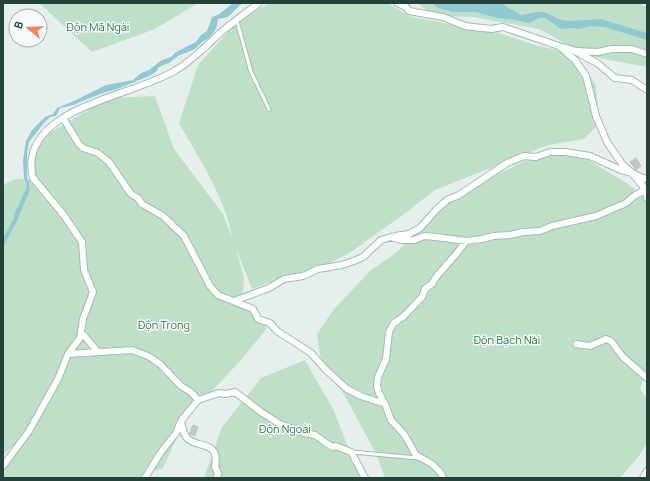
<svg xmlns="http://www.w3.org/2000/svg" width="650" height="481" font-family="Manrope,sans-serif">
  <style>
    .green { fill: #bfe0c8; fill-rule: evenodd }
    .water { fill: #8ec9d4 }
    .building { fill: #bbcac4; stroke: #b8c9c2 }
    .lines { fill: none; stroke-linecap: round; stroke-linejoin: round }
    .lane-casing { stroke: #a8b8b2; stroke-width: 5 }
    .street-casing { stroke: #a8b8b2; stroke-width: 8 }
    .lane { stroke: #fff; stroke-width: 3 }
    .street { stroke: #fff; stroke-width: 6 }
    .labels { text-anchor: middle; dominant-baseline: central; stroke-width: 3; stroke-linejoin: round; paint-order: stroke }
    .park-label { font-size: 11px; fill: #2d7a4b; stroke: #f7fbf9 }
  </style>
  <rect width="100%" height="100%" fill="#e6efeb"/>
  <path class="green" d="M39,3H198L155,29L92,52Z
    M270,3H388L397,9L412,17L498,33L539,46L570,53L578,59L596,85L599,124L584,139L548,145L435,190L400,217L348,254L303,276L273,281L252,289L236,249L244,278L242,303L267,328L242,359L185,420L163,468L149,473L182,418L140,478H3V466L27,433L3,455V186C13,176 25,179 38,181L34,170V162L36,154L43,137L108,98L155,96L174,149L223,214L232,238C227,200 198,157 179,123L198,65L238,21ZM41,185L77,229L78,238L65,224Z
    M417,3H637L647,7V67L588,56L539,29L473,17L435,16Z
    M550,152H575L628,184L647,198V367L640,389L647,399V443L639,456L620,478H385L376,454L350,405L320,355L317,334L334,309L371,270L396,253L425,224L459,195L520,163Z
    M305,360L334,411L360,478H204L222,427L261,378Z"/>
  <path class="water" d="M233,3H242L228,17L218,19L216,29L209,38L203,41L195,49L178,56L169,63L161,66L158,68L157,71L149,76L117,89L100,94L73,105L60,108L56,116L50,117L43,124L29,142L27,153V177L30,188L29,192L17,221L3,247V239L14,218L15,211L18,207L27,186L24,178L23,160L26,141L32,130L45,117L53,114L57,108L76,100L106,85L133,80L141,73L149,70L162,60L171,57L176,52L196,42L201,35L207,31L212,17L218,15Z
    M431,3L502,4L521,15L537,12H544L561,20L569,21L601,19L647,33V40L605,27L590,26L579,29L571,28L561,29L545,18H539L529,23L510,19L497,18L476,12H453L439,8Z"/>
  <path class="building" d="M636,158L641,166L636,170L630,162Z
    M193,425L198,427L195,436L189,434Z"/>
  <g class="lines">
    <defs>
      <path id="lane" d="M237,21L251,72L269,109
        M352,452L418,458"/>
      <path id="street" d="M397,3L406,7L409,11L443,17L465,26L491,29L503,27L559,46L575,60L586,76L596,116L607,142L622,164L632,173L646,190L647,198
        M563,47L573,50L597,63L615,78L632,80L647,90
        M576,51L598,52L612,49H632L647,54
        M63,118L79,144L83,148L98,153L109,162L131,194L138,198L142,204L163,216L184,236L210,286L218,295L253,309L258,319L270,323L277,331L311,353L326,370L347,389L361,396L385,404L391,420L404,434L416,455L432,464L441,473L443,478
        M395,236L409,234L420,228L437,209L447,200L459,195L507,163L524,156L536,157L550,152H565L590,156L621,170L632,173L645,179L647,178
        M234,301L269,288L284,279L303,276L318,269L342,265L354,261L363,257L381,240L391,237L402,240H414L424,236L436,237L466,241L482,239L493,236L510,235L523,232L540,231L552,226L596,216L626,203L634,196L647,189
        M81,332L98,352
        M576,344L590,346L606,339L611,341L623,357L647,378
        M68,354L132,350L148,356L160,364L181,386L191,392L198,400L219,393L225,394L235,392L261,412L280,424L304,433L315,435L332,447L336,446L351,452L365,478
        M385,404L379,393L377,386L378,377L386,359L389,332L393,324L404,316L422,297L425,289L432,284L436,277L457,253L466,241
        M181,421C182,426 183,433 186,437C196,450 220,438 215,467L218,473L217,478
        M3,466L29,431L58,379L68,354L80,338L83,319L93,292L84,270L82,242L63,214L33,178C31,171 31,164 32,157C42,104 137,95 176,70C193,60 206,46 220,33C233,22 246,13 259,3
        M145,478L161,452L176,433L181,421L198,400
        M643,478L647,471"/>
    </defs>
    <use href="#lane" class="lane-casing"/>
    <use href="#street" class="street-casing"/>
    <use href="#lane" class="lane"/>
    <use href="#street" class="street"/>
  </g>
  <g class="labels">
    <g class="park-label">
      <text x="98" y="26">Độn Mã Ngài</text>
      <text x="164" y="324">Độn Trong</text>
      <text x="507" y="339">Độn Bạch Nài</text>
      <text x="285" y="428">Độn Ngoài</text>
    </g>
  </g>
  <rect width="650" height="481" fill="none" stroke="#24423a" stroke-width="8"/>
  <g transform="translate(28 28) rotate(288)"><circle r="19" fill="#f7fbf9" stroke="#a3b1ad"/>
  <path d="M0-3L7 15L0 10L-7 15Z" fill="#f4845f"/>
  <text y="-6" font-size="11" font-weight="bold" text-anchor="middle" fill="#24423a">B</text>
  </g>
</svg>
